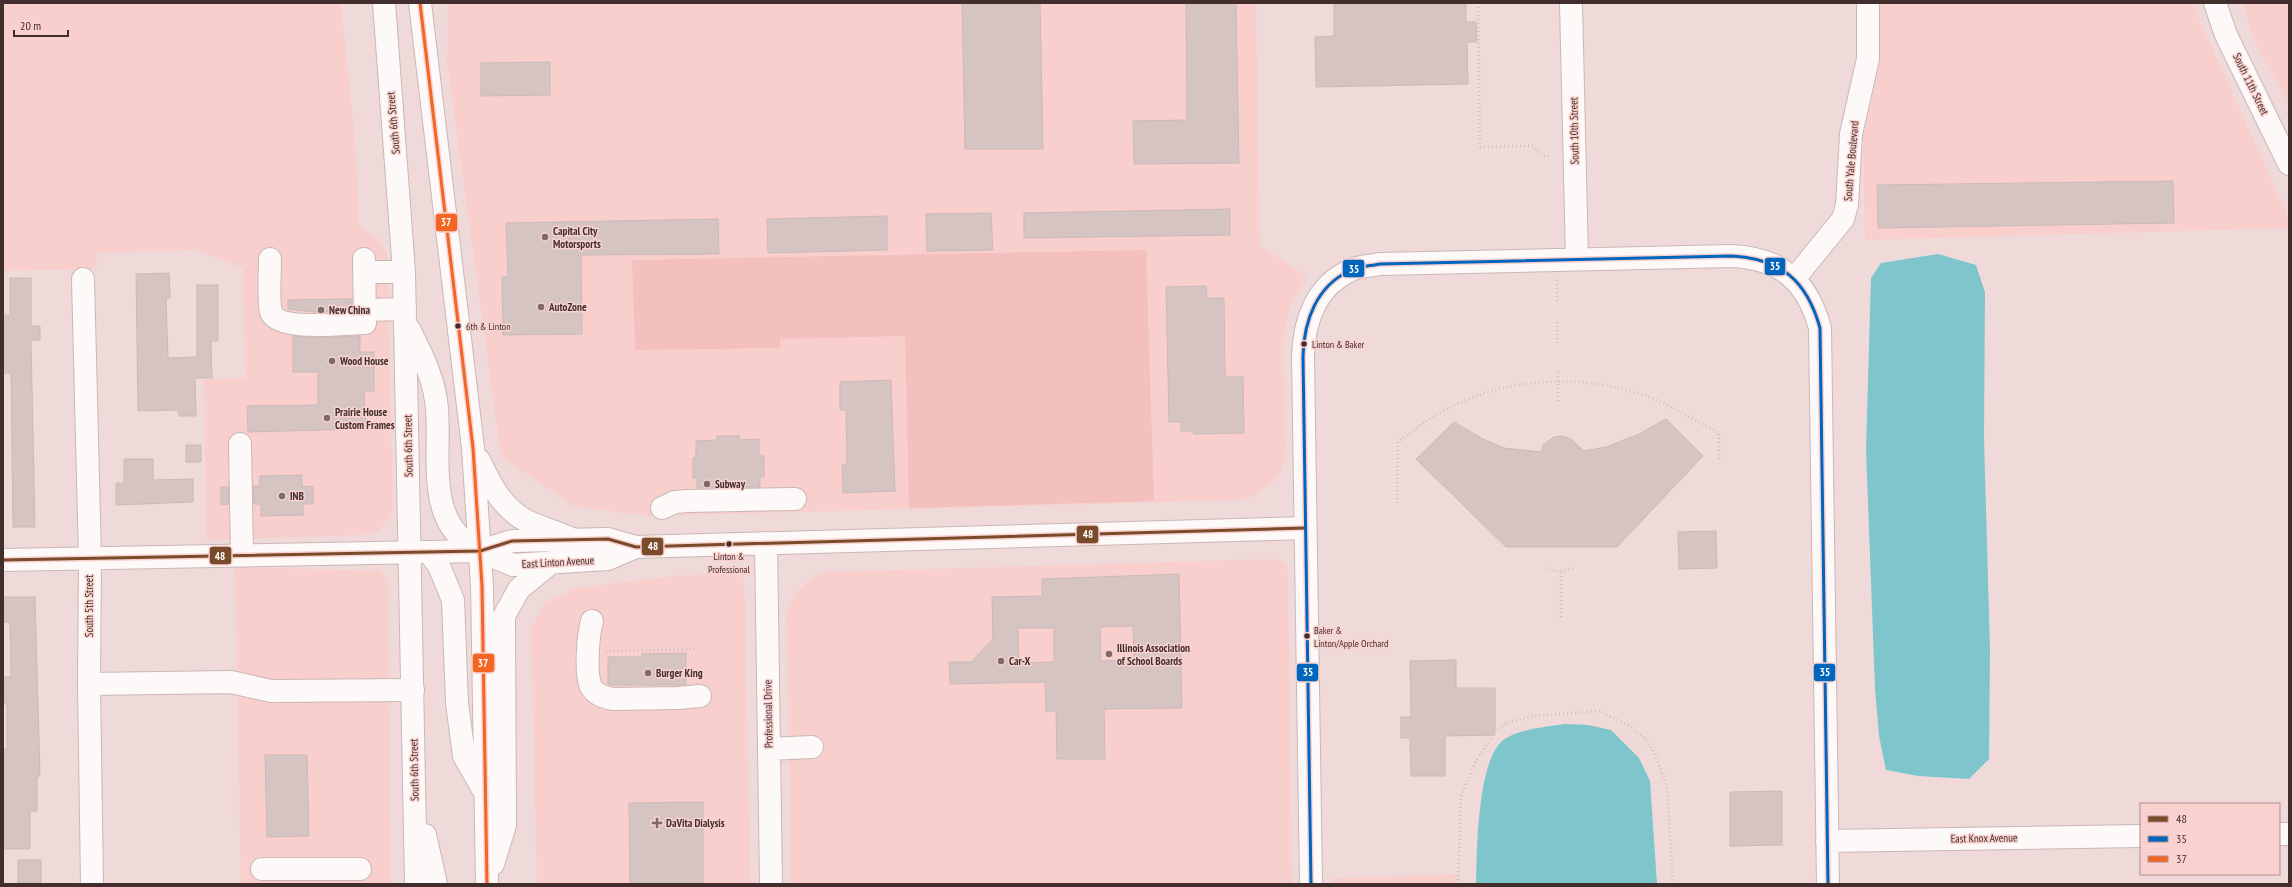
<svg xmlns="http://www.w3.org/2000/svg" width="2292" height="887" font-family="'PT Sans Narrow',sans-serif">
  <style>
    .built { fill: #f8cfcc }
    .green { fill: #f4c0bd }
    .water { fill: #7fc6cc }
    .building { fill: #d6c4c3; stroke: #cbb9b8; fill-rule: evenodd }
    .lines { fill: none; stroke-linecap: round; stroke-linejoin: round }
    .minor-casing { stroke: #cab7b6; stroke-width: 24 }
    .major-casing { stroke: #cab7b6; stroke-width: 24 }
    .path { stroke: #c9c1c0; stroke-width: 2.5; stroke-dasharray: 1 3; stroke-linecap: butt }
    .minor { stroke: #fdf9f9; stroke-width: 22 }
    .major { stroke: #fdf9f9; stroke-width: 22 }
    .bus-1-casing { stroke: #f9d2cf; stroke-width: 6 }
    .bus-2-casing { stroke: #f9d2cf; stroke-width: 6 }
    .bus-3-casing { stroke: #f9d2cf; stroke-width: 6 }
    .bus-1 { stroke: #7a4b2a; stroke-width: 3 }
    .bus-2 { stroke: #0065bd; stroke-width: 3 }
    .bus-3 { stroke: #f26522; stroke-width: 3 }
    .poi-dot { fill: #7e6a69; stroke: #f9d2cf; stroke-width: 1.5 }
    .bus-dot { fill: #412e2d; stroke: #f9d2cf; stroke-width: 1.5 }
    .labels { text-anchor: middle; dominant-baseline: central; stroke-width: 3; stroke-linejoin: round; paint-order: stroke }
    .bus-label { font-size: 10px; fill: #412e2d; stroke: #f9d2cf; text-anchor: start }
    .street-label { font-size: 11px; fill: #412e2d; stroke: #f9d2cf }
    .poi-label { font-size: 11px; font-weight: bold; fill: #412e2d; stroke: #f9d2cf; text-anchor: start }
    .line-badge { stroke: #f9d2cf; stroke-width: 1.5 }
    .badge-label { font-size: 11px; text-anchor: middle; font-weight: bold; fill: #fff }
  </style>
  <rect width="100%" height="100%" fill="#efdad9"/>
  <path class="built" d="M3,3H341L355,140L359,226L382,243L387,253L393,506L392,515L378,531L365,535L206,540L204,380L245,378L243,268L196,250L97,253L96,269L3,271Z
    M448,3H1256L1260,246L1307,277L1291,305L1283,335L1285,450L1283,467L1277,478L1254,496L1240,500L650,516L575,507L501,457L447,61Z
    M1879,3H2192L2288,216L2289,228L1865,240L1863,139L1880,62Z
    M2243,3H2289V104L2253,39Z
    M1271,559L1285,562L1287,565L1288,579L1292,884H791L787,612L797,591L813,577L826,572Z
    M235,567L381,571L388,585L390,884H241Z
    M743,573L745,601L750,884H537L531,628L545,603L576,588L675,576Z
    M1457,874V884H1333V878Z"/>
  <path class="green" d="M1146,250L1154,501L909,508L905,336L780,339V348L635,350L632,260Z"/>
  <path class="water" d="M1938,254L1976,265L1985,292L1984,438L1990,649L1989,759L1969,779L1918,776L1886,770L1879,736L1875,689L1866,449L1871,278L1881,263Z
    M1564,724L1588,725L1611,730L1639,758L1650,781L1657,884H1476C1477,851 1477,764 1502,741C1516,729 1547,727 1564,724Z"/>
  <path class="building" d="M962,3H1040L1043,149H965Z
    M1186,3H1236L1239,163L1134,164L1133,121L1187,120Z
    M1334,3H1466V22H1476L1477,42H1467L1468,84L1316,87L1315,37L1334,36Z
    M550,62V95L481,96V63Z
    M2173,181L2174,223L1878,228L1877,185Z
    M1230,209V235L1024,238V213Z
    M991,213L993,250L927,251L926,214Z
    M887,216V250L768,253L767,219Z
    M718,219L719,254L581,255L582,334L503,335L502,277H508L506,223Z
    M169,273L170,298H166L168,358L197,357V285H218V341H211L212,378H195L196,416H179L178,410L138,411L136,274Z
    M10,278H31V326H40V340H31L35,527H13L11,373H3V315H10Z
    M1206,286L1207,298H1224L1225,377H1243L1244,433L1194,434L1192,431H1181V422H1169L1166,287Z
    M336,299H352V311L314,312L288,309V300Z
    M293,336L314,338L360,336V352H374V391H364L366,429L248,432L247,406L318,405V372H293Z
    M891,380L895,491L843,493L842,465H847L846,410H840V382Z
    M1666,419L1703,456L1617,547H1506L1416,459L1454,422L1483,439L1504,448L1541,452L1543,445L1554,437L1563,436L1571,439L1584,451L1606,447L1637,435Z
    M717,436H739V440L759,439V456H764V477H760V487L697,488V478H693V458L696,457V441L716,440Z
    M186,445H201V462H186Z
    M124,459H153V480L193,479V502L116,505V483H124Z
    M302,475V487L313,486V504H303V515L261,516V504H254L253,486H260V476Z
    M221,487H228L229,504L221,505Z
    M1716,531L1717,568L1679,569L1678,532Z
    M1179,574L1182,708L1104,709L1105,759H1057L1056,711H1046L1045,682L950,684L949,662H971L993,639L992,597L1042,596V579ZM1133,626L1134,660L1101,661L1100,627ZM1018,628H1054V662L1019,663Z
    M3,597H35L40,776H37V811H30V849H3V749H7V704H3V677H11L10,622H3Z
    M686,653V685H608V657H642V654Z
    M1456,660V688H1495V735L1445,736V776H1411L1410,738H1401V717H1411L1410,661Z
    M265,755H307L309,836L267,837Z
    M1782,791V845L1730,846V792Z
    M703,802V884H630L629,803Z
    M18,860H41V883H18Z"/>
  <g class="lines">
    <defs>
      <path id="minor" d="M1571,3L1577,259
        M2215,3L2226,35L2289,164
        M270,259C270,271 268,303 271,312C279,332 346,323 365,323L364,259
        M364,272H404
        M83,279L90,558L89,684L92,884
        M1794,279L1843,219L1847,205L1851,134L1868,59V3
        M365,310L405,309
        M240,444L242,554
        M662,508L675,502L687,501L795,499
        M766,543L771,884
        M480,551L513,565L608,559L636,547
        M3,560L480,551L512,541L608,539L636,547L1305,528
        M592,621C588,635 585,674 591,687C596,695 604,697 613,699L679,698L700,696
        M89,684L231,682L271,691L413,690
        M769,749L812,747
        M2279,834H2289
        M1827,841L2141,836
        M262,869H360
        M1311,884L1303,356C1304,321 1316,286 1351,270C1359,266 1371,266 1380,264L1731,256C1781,258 1807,281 1820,328L1828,884"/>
      <path id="major" d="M384,3L404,272L416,884
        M420,3L473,448L482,586L487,884
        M409,329C422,355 435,380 437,409C441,458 424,525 480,551
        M479,460C490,483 501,507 525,520C540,528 559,532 574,540
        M429,552L439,566L453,600L457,703L464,756L484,791
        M425,835L436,884
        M493,864L505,825L504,616L519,589L552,562"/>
    </defs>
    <use href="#minor" class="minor-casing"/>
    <use href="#major" class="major-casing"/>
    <path class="path" d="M1478,3L1480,147L1533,146L1543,156H1552
      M1467,32H1478
      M1557,280V302
      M1557,322V343
      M1558,372V404
      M1397,503L1398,442C1418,427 1438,412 1462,402C1517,377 1586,375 1643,395C1670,404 1694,420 1719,433V462
      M1549,568C1559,573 1563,572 1573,568
      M1561,572V619
      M606,651L695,649
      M1498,729L1509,722L1533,716L1599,711L1628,725L1644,738L1653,750L1667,785L1673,884
      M1458,884L1461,796L1476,761L1492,737"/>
    <use href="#minor" class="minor"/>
    <use href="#major" class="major"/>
    <defs>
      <path id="bus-1" d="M3,560L480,551L512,541L608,539L636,547L1305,528"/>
      <path id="bus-2" d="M1311,884L1303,356C1304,321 1316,286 1351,270C1359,266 1371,266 1380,264L1731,256C1781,258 1807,281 1820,328L1828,884"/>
      <path id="bus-3" d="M420,3L473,448L482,586L487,884"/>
    </defs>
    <use href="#bus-1" class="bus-1-casing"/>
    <use href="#bus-2" class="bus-2-casing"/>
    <use href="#bus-3" class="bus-3-casing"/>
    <use href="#bus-1" class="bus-1"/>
    <use href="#bus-2" class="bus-2"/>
    <use href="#bus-3" class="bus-3"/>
  </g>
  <g class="poi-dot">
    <circle cx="545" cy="237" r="4"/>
    <circle cx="541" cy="307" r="4"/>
    <circle cx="321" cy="310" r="4"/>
    <circle cx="332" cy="361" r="4"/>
    <circle cx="327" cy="418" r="4"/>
    <circle cx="707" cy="484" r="4"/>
    <circle cx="282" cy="496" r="4"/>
    <circle cx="1109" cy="654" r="4"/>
    <circle cx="1001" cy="661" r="4"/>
    <circle cx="648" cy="673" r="4"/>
    <path d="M655 817h4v4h4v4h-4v4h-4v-4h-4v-4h4z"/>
  </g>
  <g class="bus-dot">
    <circle cx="458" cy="326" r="3.5"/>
    <circle cx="1304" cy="344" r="3.5"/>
    <circle cx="729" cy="544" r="3.5"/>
    <circle cx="1307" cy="636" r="3.5"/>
  </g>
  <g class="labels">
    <g class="bus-label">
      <text x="466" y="326">6th &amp; Linton</text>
      <text x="1312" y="344">Linton &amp; Baker</text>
      <text x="729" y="556" text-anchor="middle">Linton &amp;<tspan x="729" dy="13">Professional</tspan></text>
      <text x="1314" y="630">Baker &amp;<tspan x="1314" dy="13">Linton/Apple Orchard</tspan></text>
    </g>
    <g class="street-label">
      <text transform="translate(2251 84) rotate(64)">South 11th Street</text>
      <text transform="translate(393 123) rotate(-95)">South 6th Street</text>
      <text transform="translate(1574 131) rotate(-91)">South 10th Street</text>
      <text transform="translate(1851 161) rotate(-85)">South Yale Boulevard</text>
      <text transform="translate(408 446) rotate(-91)">South 6th Street</text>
      <text transform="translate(558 562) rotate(-3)">East Linton Avenue</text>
      <text transform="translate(89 606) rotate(-90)">South 5th Street</text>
      <text transform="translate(768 714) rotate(-91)">Professional Drive</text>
      <text transform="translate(414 770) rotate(-91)">South 6th Street</text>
      <text transform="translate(1984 838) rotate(-1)">East Knox Avenue</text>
    </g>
    <g class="poi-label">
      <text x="553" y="231">Capital City<tspan x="553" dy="13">Motorsports</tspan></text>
      <text x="549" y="307">AutoZone</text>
      <text x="329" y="310">New China</text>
      <text x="340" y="361">Wood House</text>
      <text x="335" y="412">Prairie House<tspan x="335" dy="13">Custom Frames</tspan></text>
      <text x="715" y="484">Subway</text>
      <text x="290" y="496">INB</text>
      <text x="1117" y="648">Illinois Association<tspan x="1117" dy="13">of School Boards</tspan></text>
      <text x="1009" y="661">Car-X</text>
      <text x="656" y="673">Burger King</text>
      <text x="666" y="823">DaVita Dialysis</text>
    </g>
  </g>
  <g class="line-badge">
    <rect x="435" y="213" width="23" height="19" rx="4" fill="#f26522"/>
    <rect x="1764" y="257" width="22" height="19" rx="4" fill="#0065bd"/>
    <rect x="1342" y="259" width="23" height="19" rx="4" fill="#0065bd"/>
    <rect x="1076" y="525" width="23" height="19" rx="4" fill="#7a4b2a"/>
    <rect x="641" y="537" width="23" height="19" rx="4" fill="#7a4b2a"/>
    <rect x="209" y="546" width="23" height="19" rx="4" fill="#7a4b2a"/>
    <rect x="472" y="653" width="23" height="20" rx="4" fill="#f26522"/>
    <rect x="1813" y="663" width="23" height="19" rx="4" fill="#0065bd"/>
    <rect x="1296" y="663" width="23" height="19" rx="4" fill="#0065bd"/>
  </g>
  <g class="badge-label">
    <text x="446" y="226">37</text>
    <text x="1775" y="270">35</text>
    <text x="1354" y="273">35</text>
    <text x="1088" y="538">48</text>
    <text x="653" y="550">48</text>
    <text x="220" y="560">48</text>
    <text x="483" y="667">37</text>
    <text x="1825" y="676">35</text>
    <text x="1308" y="676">35</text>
  </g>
  <rect width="2292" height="887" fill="none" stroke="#412e2d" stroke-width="8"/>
  <rect x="2140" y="803" width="140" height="72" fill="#f9d2cf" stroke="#af908e"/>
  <rect x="2148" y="816" width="20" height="6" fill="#7a4b2a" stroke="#af908e"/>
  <text x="2176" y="823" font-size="12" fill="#412e2d">48</text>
  <rect x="2148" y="836" width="20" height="6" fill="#0065bd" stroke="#af908e"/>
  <text x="2176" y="843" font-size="12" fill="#412e2d">35</text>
  <rect x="2148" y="856" width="20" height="6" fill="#f26522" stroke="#af908e"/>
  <text x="2176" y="863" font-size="12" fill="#412e2d">37</text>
  <path d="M14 30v6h54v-6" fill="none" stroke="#412e2d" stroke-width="2"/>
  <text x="20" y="30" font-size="12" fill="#412e2d" stroke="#f9d2cf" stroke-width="3" paint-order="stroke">20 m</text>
</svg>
